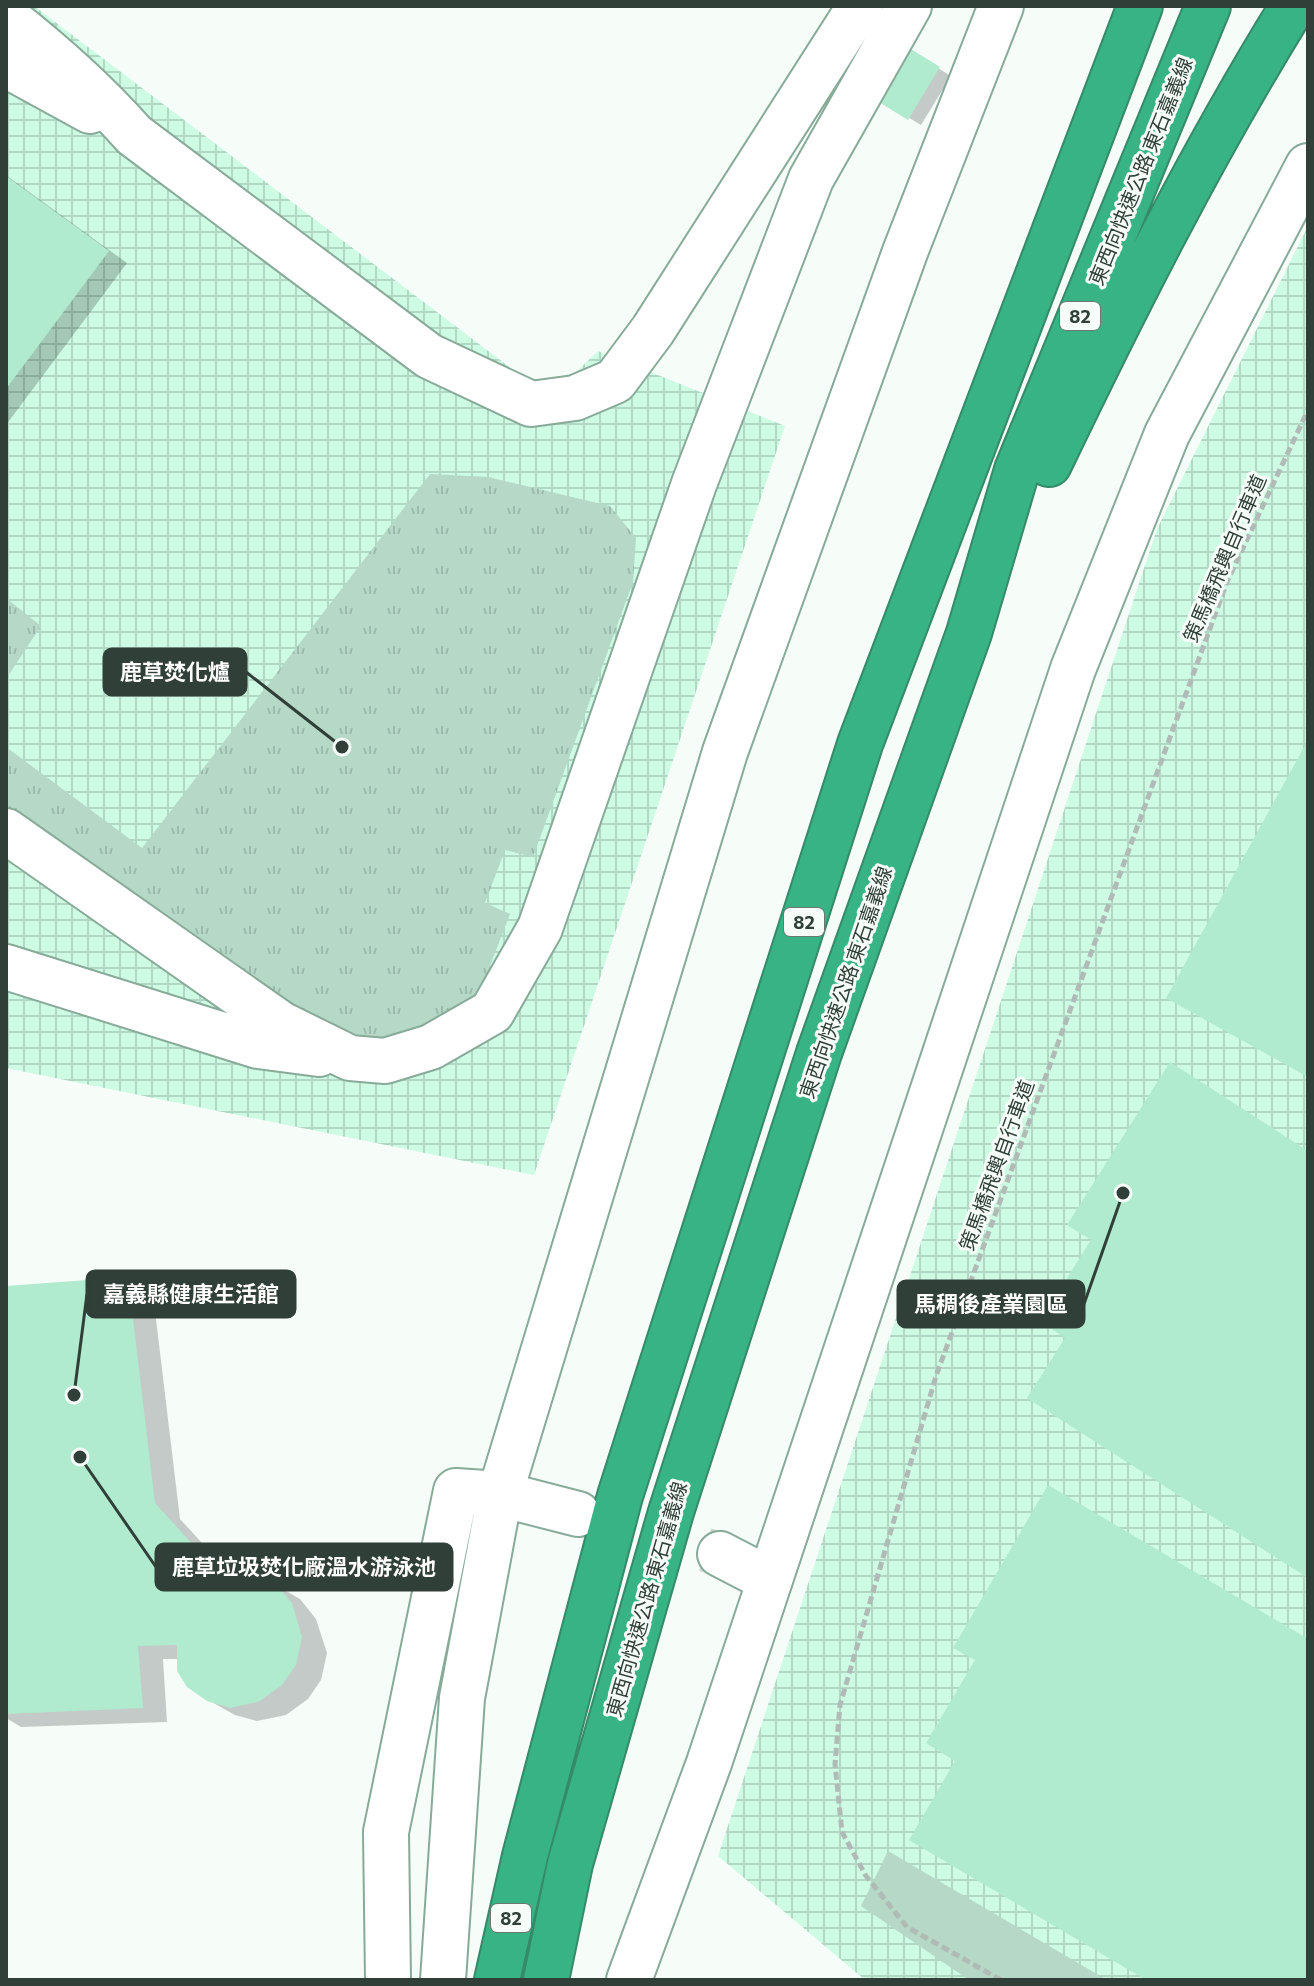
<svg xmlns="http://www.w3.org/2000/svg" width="1314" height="1986" font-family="Commissioner,'Noto Sans TC',sans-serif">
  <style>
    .industrial { fill: url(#industrial-grid) }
    .grass { fill: url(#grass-tufts) }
    .green { fill: #b5d8c7 }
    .shadow { fill: #0003 }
    .building { fill: #b0eacf }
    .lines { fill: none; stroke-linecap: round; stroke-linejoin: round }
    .minor-tunnel { stroke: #ced7d2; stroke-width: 44; stroke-dasharray: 44 22; stroke-linecap: butt }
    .minor-casing { stroke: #87aa99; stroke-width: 48 }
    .highway-casing { stroke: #358a6a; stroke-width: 48 }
    .path { stroke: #b1bbb5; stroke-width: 5; stroke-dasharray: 8 4; stroke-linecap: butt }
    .minor { stroke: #fff; stroke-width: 44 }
    .highway { stroke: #38b385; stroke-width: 44 }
    .labels { text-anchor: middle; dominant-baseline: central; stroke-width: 6; stroke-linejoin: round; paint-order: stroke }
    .shield { fill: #f6fdf9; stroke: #6b7871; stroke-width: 2 }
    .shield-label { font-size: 18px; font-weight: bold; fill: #303f37 }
    .street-label { font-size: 20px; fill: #303f37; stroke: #f6fdf9 }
    .leader { fill: none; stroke: #303f37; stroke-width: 3 }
    .callout-dot { fill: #303f37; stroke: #f6fdf9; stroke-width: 3 }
    .callout { fill: #303f37; stroke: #303f37; stroke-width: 3 }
    .callout-label { font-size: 22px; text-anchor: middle; font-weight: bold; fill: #fff }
  </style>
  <defs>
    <pattern id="industrial-grid" width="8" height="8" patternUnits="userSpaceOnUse" patternTransform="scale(2)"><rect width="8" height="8" fill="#cdfbe4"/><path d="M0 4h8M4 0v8" fill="none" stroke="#b0d8c4"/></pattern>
    <pattern id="grass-tufts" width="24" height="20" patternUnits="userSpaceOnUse" patternTransform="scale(2)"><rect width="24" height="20" fill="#b5d8c7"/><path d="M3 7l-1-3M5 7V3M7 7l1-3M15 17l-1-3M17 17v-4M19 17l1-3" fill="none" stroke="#9cbaac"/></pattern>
  </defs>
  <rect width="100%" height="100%" fill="#f6fdf9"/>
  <path class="industrial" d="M6,6H34L533,385L572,376L598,351L785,426L534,1175L6,1068Z
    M1308,226V1980H865L718,1856L1157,529Z"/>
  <path class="grass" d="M430,474L488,477L610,506L636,538L633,582L533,857L505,850L485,903L510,914L479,994L420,1036L375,1049L309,1025L6,806V747L142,848Z
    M6,598L41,626L6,679Z"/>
  <path class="green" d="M888,1851L1107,1980H969L861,1906Z"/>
  <path class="shadow" d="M906,49L951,76L921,125L876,98Z
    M6,175L127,263L6,425Z
    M128,1280L153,1294L180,1519L236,1580L274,1584L300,1599L316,1619L327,1653L321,1680L308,1699L286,1715L257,1721L235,1715L208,1700L179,1659H163L167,1722L21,1727L6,1718V1288Z"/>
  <path class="building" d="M906,46L940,67L908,120L874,99Z
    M6,176L109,251L6,389Z
    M1308,740V1077L1166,998Z
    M1170,1062L1308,1151V1578L1027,1398L1065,1338L1040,1321L1091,1240L1067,1225Z
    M128,1277L155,1503L225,1580L256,1576L275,1583L292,1603L302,1637L296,1665L282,1685L260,1701L230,1708L207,1701L187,1687L177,1671V1645L138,1646L143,1708L6,1714V1286Z
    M1048,1485L1308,1639V1980H1146L909,1840L955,1761L926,1743L975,1660L953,1648Z"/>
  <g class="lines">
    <path class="minor-tunnel" d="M578,1514L720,1554"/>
    <defs>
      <path id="minor" d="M6,17C52,53 95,91 134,135L429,356L531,404L575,398L615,381L653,330L860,6
        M6,65L90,111
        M6,831L281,1024L350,1058L385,1061L431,1047L492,1012L540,928L694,484L811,179L909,6
        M6,967L258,1046L319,1054
        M720,1554L768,1579
        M388,1980L386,1832L456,1491L500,1494L578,1514
        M443,1980L462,1698L500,1494L725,752L905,252L1001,6
        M629,1980L709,1763L1073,669L1167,434L1308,166"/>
      <path id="highway" d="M1049,464C1124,308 1202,153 1293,6
        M497,1980L525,1856L620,1496L860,744L1140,6
        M546,1980L570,1864L671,1512L819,1053L969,633L1017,470L1208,6"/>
    </defs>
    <use href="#minor" class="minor-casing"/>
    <use href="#highway" class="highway-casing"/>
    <path class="path" d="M1001,1980L907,1927L866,1876L842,1832L835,1764L840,1705L936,1376L1227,582L1308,410"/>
    <use href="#minor" class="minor"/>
    <use href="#highway" class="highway"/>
  </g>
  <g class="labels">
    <g class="shield">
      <rect x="1060" y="302" width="40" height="28" rx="6"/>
      <rect x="784" y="908" width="40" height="28" rx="6"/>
      <rect x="491" y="1904" width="40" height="28" rx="6"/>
    </g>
    <g class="shield-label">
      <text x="1080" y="316">82</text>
      <text x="804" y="922">82</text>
      <text x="511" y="1918">82</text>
    </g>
    <g class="street-label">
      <text transform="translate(1140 171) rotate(-68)">東西向快速公路 東石嘉義線</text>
      <text transform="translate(1224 558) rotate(-67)">策馬橋飛輿自行車道</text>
      <text transform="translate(845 982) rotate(-71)">東西向快速公路 東石嘉義線</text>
      <text transform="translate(996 1165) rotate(-70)">策馬橋飛輿自行車道</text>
      <text transform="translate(646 1599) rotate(-74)">東西向快速公路 東石嘉義線</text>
    </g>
  </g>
  <path class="leader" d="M342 747L246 672M74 1395L87 1294M1123 1193L1084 1304M80 1457L156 1567"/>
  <g class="callout-dot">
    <circle cx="342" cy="747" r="8"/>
    <circle cx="74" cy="1395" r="8"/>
    <circle cx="1123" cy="1193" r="8"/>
    <circle cx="80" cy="1457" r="8"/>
  </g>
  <g class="callout">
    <rect x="104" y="649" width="142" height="46" rx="8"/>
    <rect x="87" y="1271" width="208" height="46" rx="8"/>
    <rect x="898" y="1281" width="186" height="46" rx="8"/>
    <rect x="156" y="1544" width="296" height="46" rx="8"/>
  </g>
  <g class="callout-label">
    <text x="175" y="680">鹿草焚化爐</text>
    <text x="191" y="1302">嘉義縣健康生活館</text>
    <text x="991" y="1312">馬稠後產業園區</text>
    <text x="304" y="1575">鹿草垃圾焚化廠溫水游泳池</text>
  </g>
  <rect width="1314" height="1986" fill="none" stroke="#303f37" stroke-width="16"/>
</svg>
